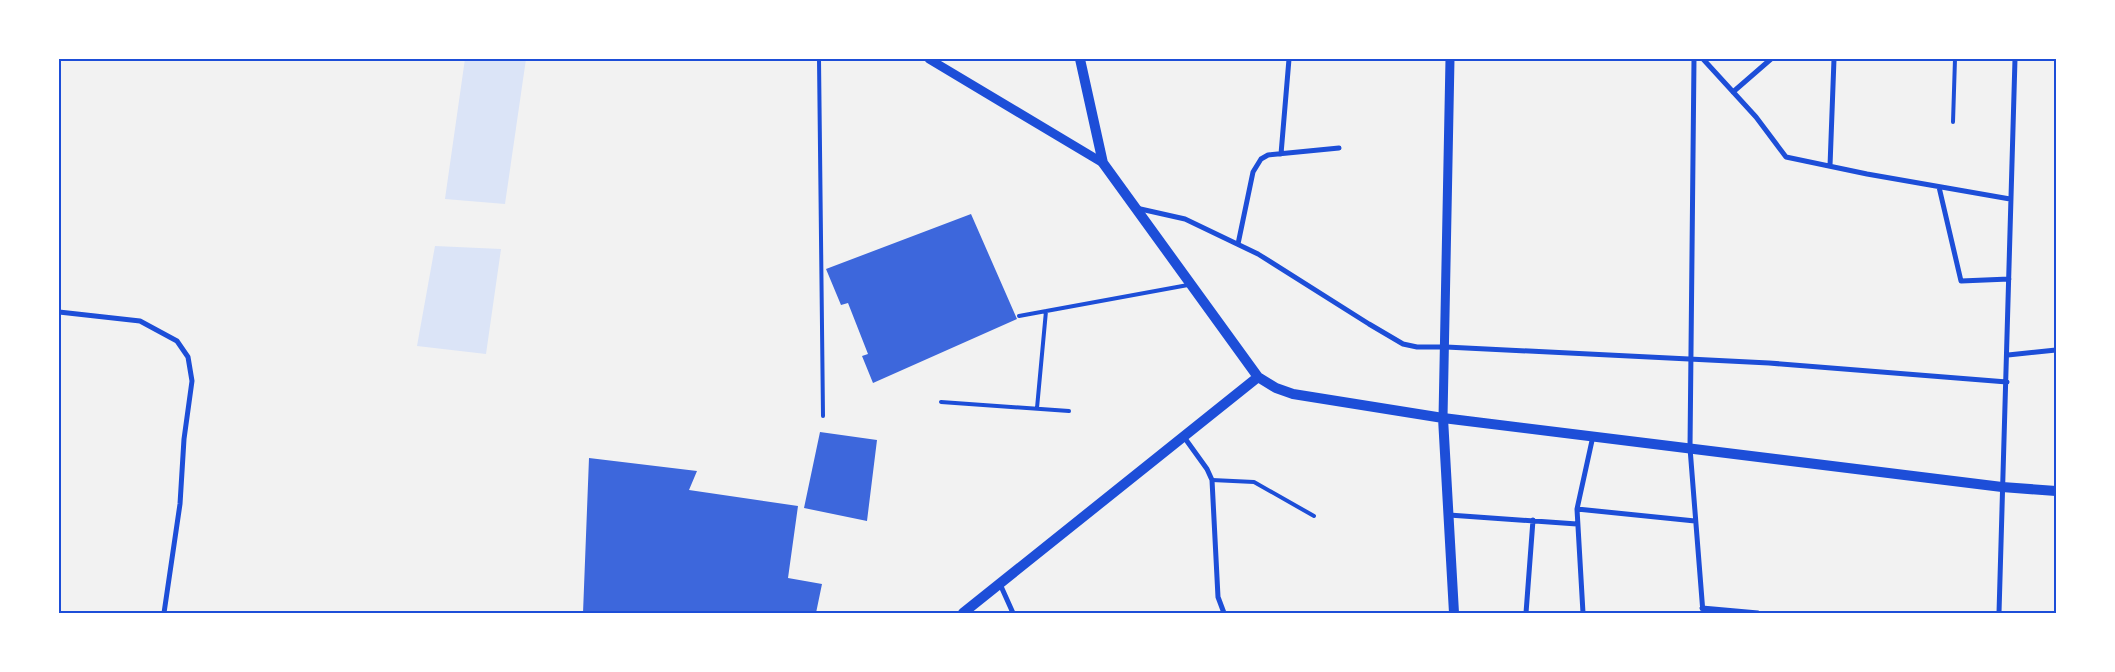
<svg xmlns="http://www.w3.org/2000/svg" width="2115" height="672" font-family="Overpass,sans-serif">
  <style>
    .green { fill: #dbe4f7 }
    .building { fill: #3d67dc }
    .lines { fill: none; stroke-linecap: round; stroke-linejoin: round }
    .service { stroke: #1d4ed8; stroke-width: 4 }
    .minor { stroke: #1d4ed8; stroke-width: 5 }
    .tertiary { stroke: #1d4ed8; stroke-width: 9 }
    .secondary { stroke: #1d4ed8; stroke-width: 10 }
    .neatline { fill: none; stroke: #1d4ed8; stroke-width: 2 }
  </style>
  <rect width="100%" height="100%" fill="#f2f2f2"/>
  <path class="green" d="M465,59H526L505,204L445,199Z
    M435,246L501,249L486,354L417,346Z"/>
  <path class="building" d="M971,214L1017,319L873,383L862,356L868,354L848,303L841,305L826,269Z
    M820,432L877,440L867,521L804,508Z
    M589,458L697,471L689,490L798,506L788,578L822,584L816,613H583Z"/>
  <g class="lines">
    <path class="service" d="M819,59L823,416
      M1953,122L1955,59
      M1019,316L1188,285
      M941,402L1069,411
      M1037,408L1046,311
      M1212,480L1254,482L1314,516"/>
    <path class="minor" d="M1694,59L1690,448L1703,613
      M1703,59L1756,117L1786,157L1867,174L2010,199
      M1733,92L1771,59
      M1281,154L1289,59
      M1830,166L1834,59
      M1939,187L1961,281L2009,279
      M1136,208L1185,219L1258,254L1369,324L1403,344L1417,347H1446L1769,363L2007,382
      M1238,244L1253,172L1261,159L1268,155L1339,148
      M59,312L140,321L177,341L188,357L192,381L184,439L180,504L164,613
      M2008,355L2056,350
      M1184,437L1207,469L1212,480L1218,597L1224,613
      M1577,509L1593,436
      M1449,515L1577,524
      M1000,584L1013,613
      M1702,608L1758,613
      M1526,613L1533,520
      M1583,613L1577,509L1695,521
      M1999,613L2015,59"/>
    <path class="tertiary" d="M929,59L1103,163
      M1443,418L1450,59"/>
    <path class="secondary" d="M1080,59L1103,163L1258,377L1276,388L1293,394L1443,418L2002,487L2056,491
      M1443,418L1454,613
      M963,613L1258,377"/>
  </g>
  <rect width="2115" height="672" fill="none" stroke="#ffffff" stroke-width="120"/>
  <rect x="60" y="60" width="1995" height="552" class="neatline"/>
</svg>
